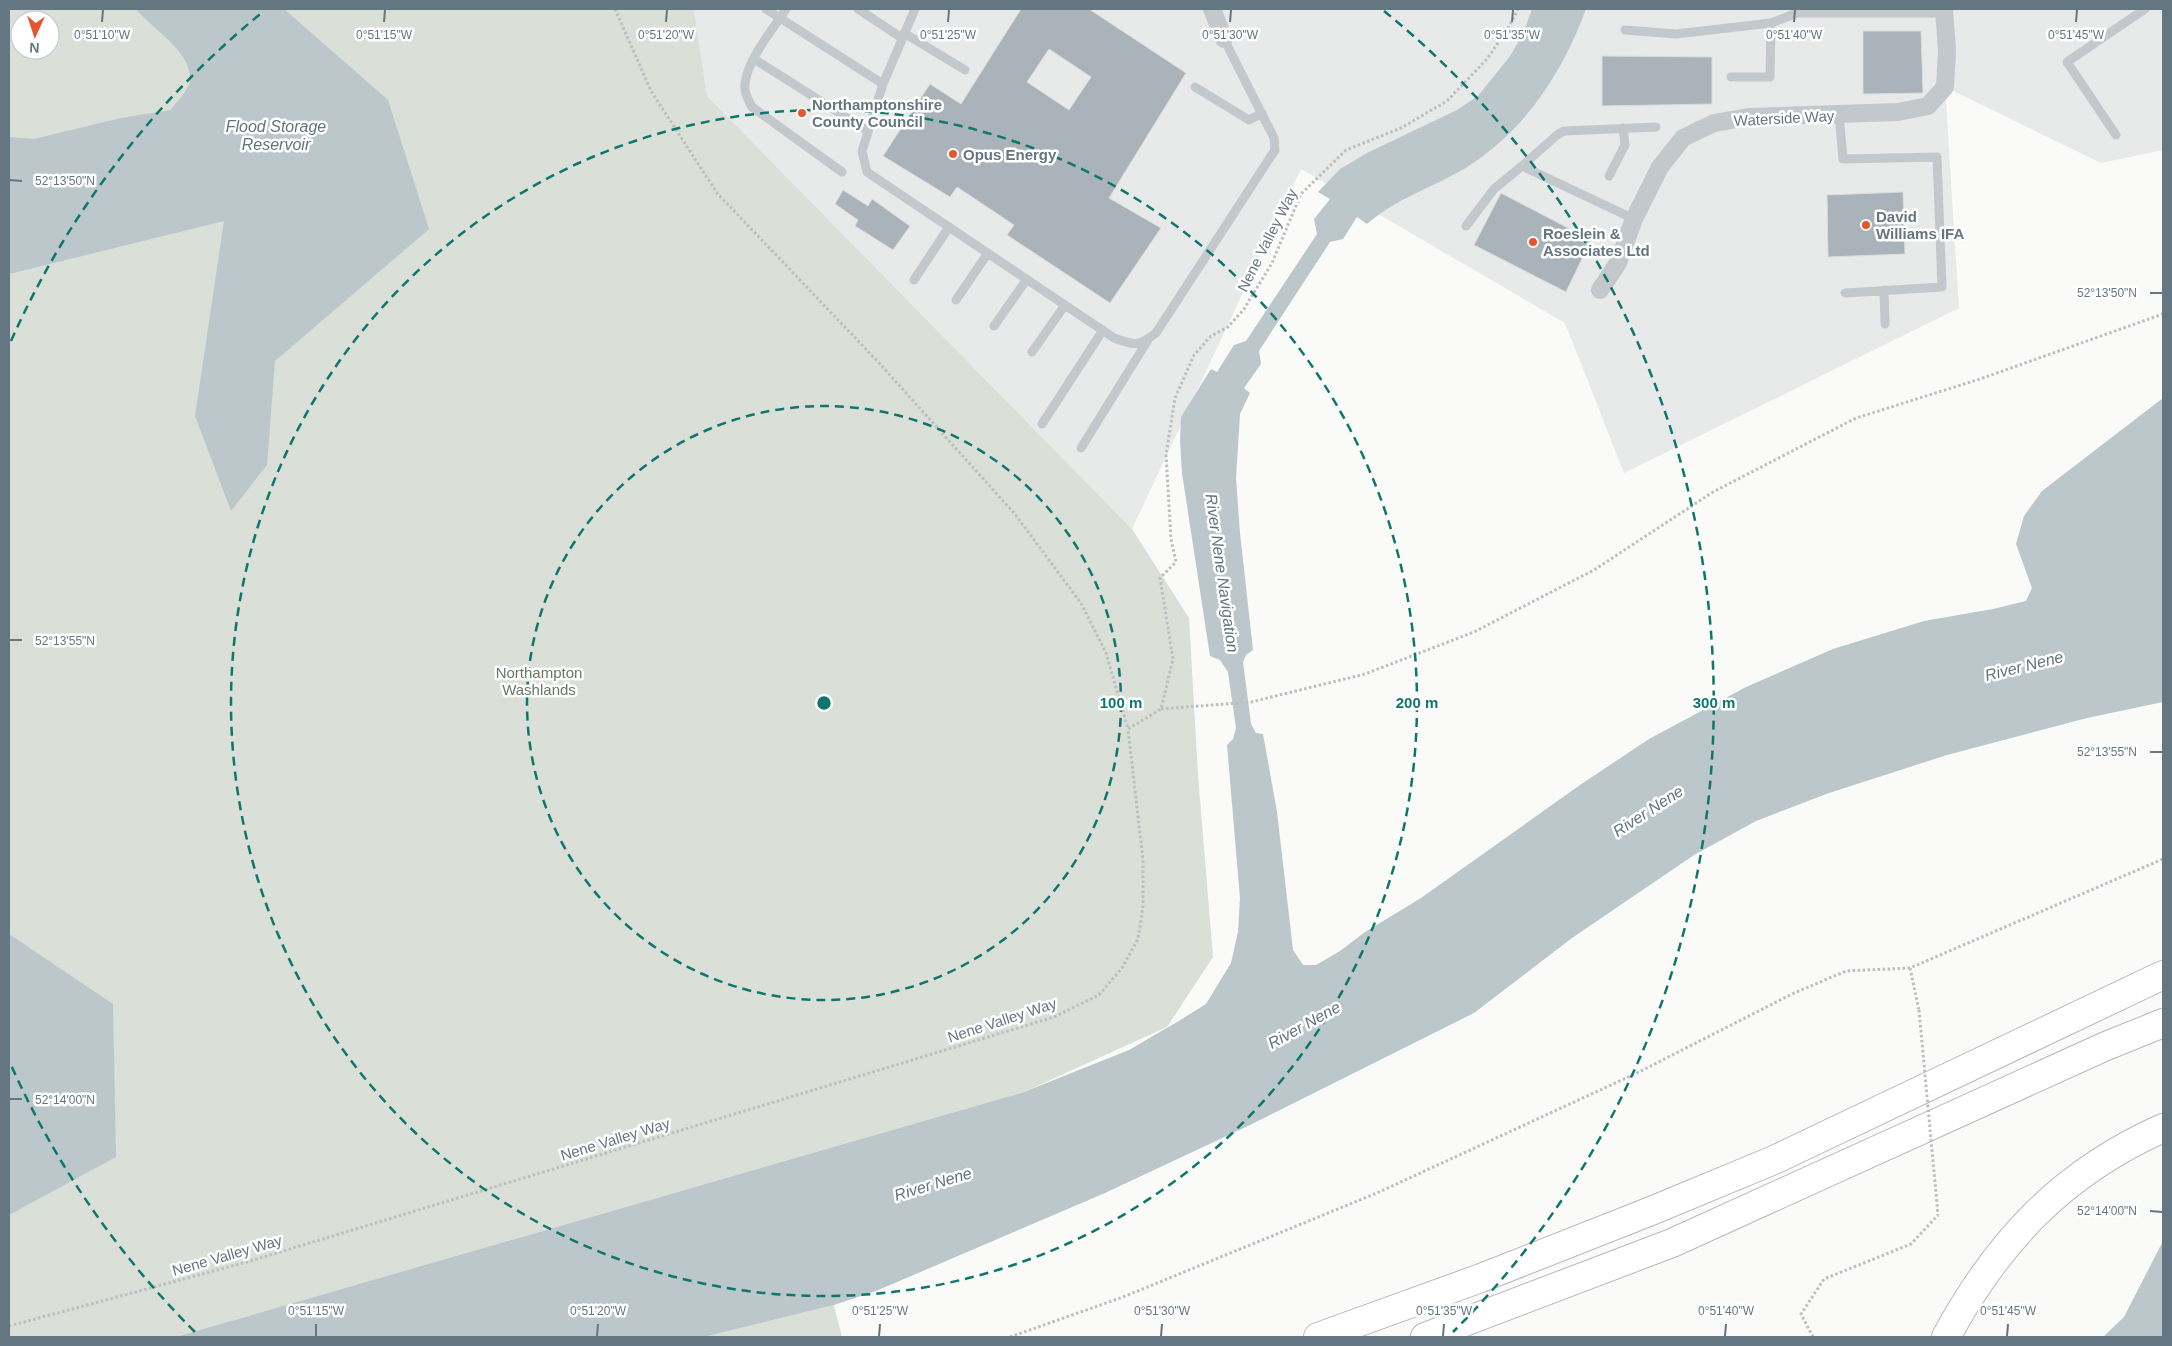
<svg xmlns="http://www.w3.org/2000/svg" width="2172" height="1346" font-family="Arial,sans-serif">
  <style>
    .built { fill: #e8e9e9 }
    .green { fill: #dadfd7; fill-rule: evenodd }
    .water { fill: #bbc7cb }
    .building { fill: #aab3b9; stroke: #dcdcda; fill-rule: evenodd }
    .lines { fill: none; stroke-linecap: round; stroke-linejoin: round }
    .primary-casing { stroke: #b5babe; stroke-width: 30 }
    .trunk-casing { stroke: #b4b9bd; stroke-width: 30 }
    .path { stroke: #bbbfc2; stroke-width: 3; stroke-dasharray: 2.5 2.5; stroke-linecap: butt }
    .service { stroke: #c3c8cc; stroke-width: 9 }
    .minor { stroke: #c3c8cc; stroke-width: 18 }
    .primary { stroke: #fff; stroke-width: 28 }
    .trunk { stroke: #fff; stroke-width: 28 }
    .path-bridge { stroke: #bbbfc2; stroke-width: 3; stroke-dasharray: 2.5 2.5; stroke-linecap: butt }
    .ticks { fill: none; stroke: #657683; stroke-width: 2 }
    .ring { fill: none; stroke: #0f766e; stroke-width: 2.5; stroke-dasharray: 9 6 }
    .poi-dot { fill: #e4572e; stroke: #fff; stroke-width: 2 }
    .labels { text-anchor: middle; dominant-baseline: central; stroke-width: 5; stroke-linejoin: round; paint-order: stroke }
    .poi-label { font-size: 15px; font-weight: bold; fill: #657683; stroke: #fff; text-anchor: start }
    .street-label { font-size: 15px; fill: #657683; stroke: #fff }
    .park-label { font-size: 15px; fill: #687a64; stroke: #fff }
    .water-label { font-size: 16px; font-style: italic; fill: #60757c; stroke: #fff }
    .ticks-label { font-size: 12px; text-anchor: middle; fill: #657683; stroke: #fff; stroke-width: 5; stroke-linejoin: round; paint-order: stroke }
    .centre { fill: #0f766e; stroke: #fff; stroke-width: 2.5 }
    .ring-label { font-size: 15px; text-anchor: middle; font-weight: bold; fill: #0f766e; stroke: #fff; stroke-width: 5; stroke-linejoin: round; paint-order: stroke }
  </style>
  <rect width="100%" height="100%" fill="#fafaf8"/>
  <path class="built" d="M694,9H2163V150L2101,163L1945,87L1959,308L1624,473L1565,323L1301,169L1132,529L707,96Z"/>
  <path class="green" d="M9,9H694L707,96L1132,529L1189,618L1198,775L1213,957L1167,1027L1024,1092L175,1337H9ZM20,20H50V50H20Z
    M834,1305L842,1337H704Z"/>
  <path class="water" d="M136,9H284L388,100L429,229L275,361L267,465L231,511L195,416L224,221L9,274V137L34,139L121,118L171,110C176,102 189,90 190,81C193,52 152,29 136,9Z
    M1532,9H1586C1561,77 1519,140 1453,175C1421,192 1395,200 1367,224L1357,217L1343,239L1330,242L1259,351L1261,364L1244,388L1250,393L1240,414L1236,478L1240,533L1253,650L1246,655L1243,662L1251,724L1256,733L1263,734L1277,812L1293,950L1303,965H1316L1340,951L1365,932L1421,898L1580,785L1649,739L1746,687L1833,649L1924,621L1993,609L2026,601L2032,588L2016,544L2024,516L2042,491L2163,398V702L2087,718L1947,755L1829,793L1756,821L1694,855L1572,938L1474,1013L1250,1125L1105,1193L876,1291L834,1305L704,1337H175L1024,1092L1129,1050L1177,1022L1206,1004L1231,963L1238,932L1240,898L1227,745L1233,739L1236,728L1228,672L1220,660L1210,656L1182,473L1180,441L1181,417L1211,369L1217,372L1234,345L1246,341L1317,234L1314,219L1330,199L1318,192L1340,169L1367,153L1457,110L1478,96L1510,56L1523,34Z
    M9,934L113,1004L116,1157L9,1215Z
    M2163,1241V1337H2103L2124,1317Z"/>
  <path class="building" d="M1021,9H1089L1186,73L1109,198L1161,228L1110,303L1007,235L1014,225L957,187L950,197L883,156L930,84L961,104ZM1049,49L1091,77L1069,110L1027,82Z
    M1863,31H1921L1923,93L1863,94Z
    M1602,56L1712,57V104L1602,106Z
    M843,190L868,206L872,199L910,226L893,250L855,226L858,220L835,204Z
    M1903,192L1905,254L1828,257L1827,195Z
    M1501,193L1591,240L1566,292L1474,245Z"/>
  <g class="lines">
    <defs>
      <path id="primary" d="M1946,1337C1998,1241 2062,1173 2163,1128"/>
      <path id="trunk" d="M1318,1337L1481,1278L1651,1211L1774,1160L2163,975
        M1425,1337L1672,1243L2106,1046L2163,1023"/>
    </defs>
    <use href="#primary" class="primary-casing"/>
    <use href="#trunk" class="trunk-casing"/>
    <path class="path" d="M615,9L651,91L717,193L880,364L1014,513L1081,603L1106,653L1128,729
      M1161,709L1251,702L1365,674L1474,632L1594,570L1713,492L1856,418L1980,379L2163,314
      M1910,968L1919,1010
      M9,1326L247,1262L1054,1017L1099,995L1122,968L1138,939L1143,907V860L1128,729L1161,709L1173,659L1160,578L1176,562L1171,539L1166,455L1175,398L1194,355L1211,336L1228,327L1244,309L1272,263L1301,194L1346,150L1401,128L1447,101L1487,59L1509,27L1518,9
      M1010,1337L1123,1297L1377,1193L1637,1073L1792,994L1846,971L1910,968L2163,859
      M1813,1337L1801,1314L1824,1279L1911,1244L1938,1215"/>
    <path class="service" d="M766,9L883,84
      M786,9C773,29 747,60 745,84C744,93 748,99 752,107L842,172
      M858,9L902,38
      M915,9L883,84L862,151L867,172L1114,338C1135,346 1139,346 1156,333L1275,150L1274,138L1224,39
      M1796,9L1797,13H1944
      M1625,30L1676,34L1771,23
      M904,33L965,70
      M754,59L868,131
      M1731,77H1770L1771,23L1797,13
      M1195,87L1249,120L1262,113
      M1839,114L1843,159L1937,157L1942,287L1845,293
      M2116,135L2067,62L2145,9
      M1522,166L1557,135L1564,131L1656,127
      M1609,176L1625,145L1623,128
      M1466,226L1494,189L1522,166L1634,219
      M914,280L949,227
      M1884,290L1885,324
      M956,300L988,253
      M994,326L1027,279
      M1032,352L1065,305
      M1042,424L1103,330
      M1081,448L1148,340"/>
    <path class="minor" d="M1212,9L1224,39
      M1600,290L1618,263L1634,219L1660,167L1683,138L1714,123L1749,117L1898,112L1928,106L1945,87L1947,51L1944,9"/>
    <use href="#primary" class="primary"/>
    <use href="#trunk" class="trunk"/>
    <path class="path-bridge" d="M1919,1010L1938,1215"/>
  </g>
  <path class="ticks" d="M102,22L103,10M384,22L385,10M666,22L667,10M948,22L949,10M1230,22L1231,10M1512,22L1513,10M1794,22L1795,10M2076,22L2077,10M10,180L22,181M2150,293H2162M10,640H22M2150,752H2162M10,1099H22M2150,1211L2162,1212M316,1336V1324M597,1336L598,1324M879,1336L880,1324M1161,1336L1162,1324M1443,1336L1444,1324M1725,1336L1726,1324M2007,1336L2008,1324"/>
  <g class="ring">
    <circle cx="824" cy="703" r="297"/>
    <circle cx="824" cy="703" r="593"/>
    <path d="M195 1332A890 890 0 0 1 11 1065M11 341A890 890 0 0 1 264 11M1384 11A890 890 0 0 1 1453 1332"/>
  </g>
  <g class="poi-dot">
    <circle cx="802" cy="113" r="5"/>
    <circle cx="953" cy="154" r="5"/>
    <circle cx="1866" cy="225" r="5"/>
    <circle cx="1533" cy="242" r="5"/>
  </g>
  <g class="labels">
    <g class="poi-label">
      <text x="812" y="104">Northamptonshire<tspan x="812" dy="17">County Council</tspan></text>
      <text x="963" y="154">Opus Energy</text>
      <text x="1876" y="216">David<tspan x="1876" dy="17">Williams IFA</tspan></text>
      <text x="1543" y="233">Roeslein &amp;<tspan x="1543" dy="17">Associates Ltd</tspan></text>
    </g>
    <g class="street-label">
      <text transform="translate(1784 118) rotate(-3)">Waterside Way</text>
      <text transform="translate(1267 240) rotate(-63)">Nene Valley Way</text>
      <text transform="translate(1002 1020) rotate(-18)">Nene Valley Way</text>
      <text transform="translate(615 1139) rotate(-17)">Nene Valley Way</text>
      <text transform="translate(227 1255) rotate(-16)">Nene Valley Way</text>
    </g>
    <g class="park-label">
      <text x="539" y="672">Northampton<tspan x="539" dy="17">Washlands</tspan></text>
    </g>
    <g class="water-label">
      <text x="276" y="126">Flood Storage<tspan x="276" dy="18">Reservoir</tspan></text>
      <text transform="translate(1222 573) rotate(82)">River Nene Navigation</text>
      <text transform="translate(2024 666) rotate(-14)">River Nene</text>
      <text transform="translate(1648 811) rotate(-33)">River Nene</text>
      <text transform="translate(1304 1025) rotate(-29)">River Nene</text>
      <text transform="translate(933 1184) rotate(-17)">River Nene</text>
    </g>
  </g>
  <g class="ticks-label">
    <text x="102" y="39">0°51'10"W</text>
    <text x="384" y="39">0°51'15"W</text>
    <text x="666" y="39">0°51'20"W</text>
    <text x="948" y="39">0°51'25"W</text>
    <text x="1230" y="39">0°51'30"W</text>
    <text x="1512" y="39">0°51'35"W</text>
    <text x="1794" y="39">0°51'40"W</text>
    <text x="2076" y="39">0°51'45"W</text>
    <text x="65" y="185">52°13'50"N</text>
    <text x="2107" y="297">52°13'50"N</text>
    <text x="65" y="645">52°13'55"N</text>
    <text x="2107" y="756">52°13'55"N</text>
    <text x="65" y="1104">52°14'00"N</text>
    <text x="2107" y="1215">52°14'00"N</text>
    <text x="316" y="1315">0°51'15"W</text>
    <text x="598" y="1315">0°51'20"W</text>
    <text x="880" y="1315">0°51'25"W</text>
    <text x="1162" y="1315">0°51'30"W</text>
    <text x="1444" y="1315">0°51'35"W</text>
    <text x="1726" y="1315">0°51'40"W</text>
    <text x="2008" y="1315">0°51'45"W</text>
  </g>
  <circle cx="824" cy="703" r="8" class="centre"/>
  <g class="ring-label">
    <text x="1121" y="708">100 m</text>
    <text x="1417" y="708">200 m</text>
    <text x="1714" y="708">300 m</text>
  </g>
  <rect width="2172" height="1346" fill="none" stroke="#657683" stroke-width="20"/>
  <g transform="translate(35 35) rotate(183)"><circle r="24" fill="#ffffff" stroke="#c1c8cd"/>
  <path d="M0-4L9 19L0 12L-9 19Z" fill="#e4572e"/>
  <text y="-8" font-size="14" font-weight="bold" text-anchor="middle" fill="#657683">N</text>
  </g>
</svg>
